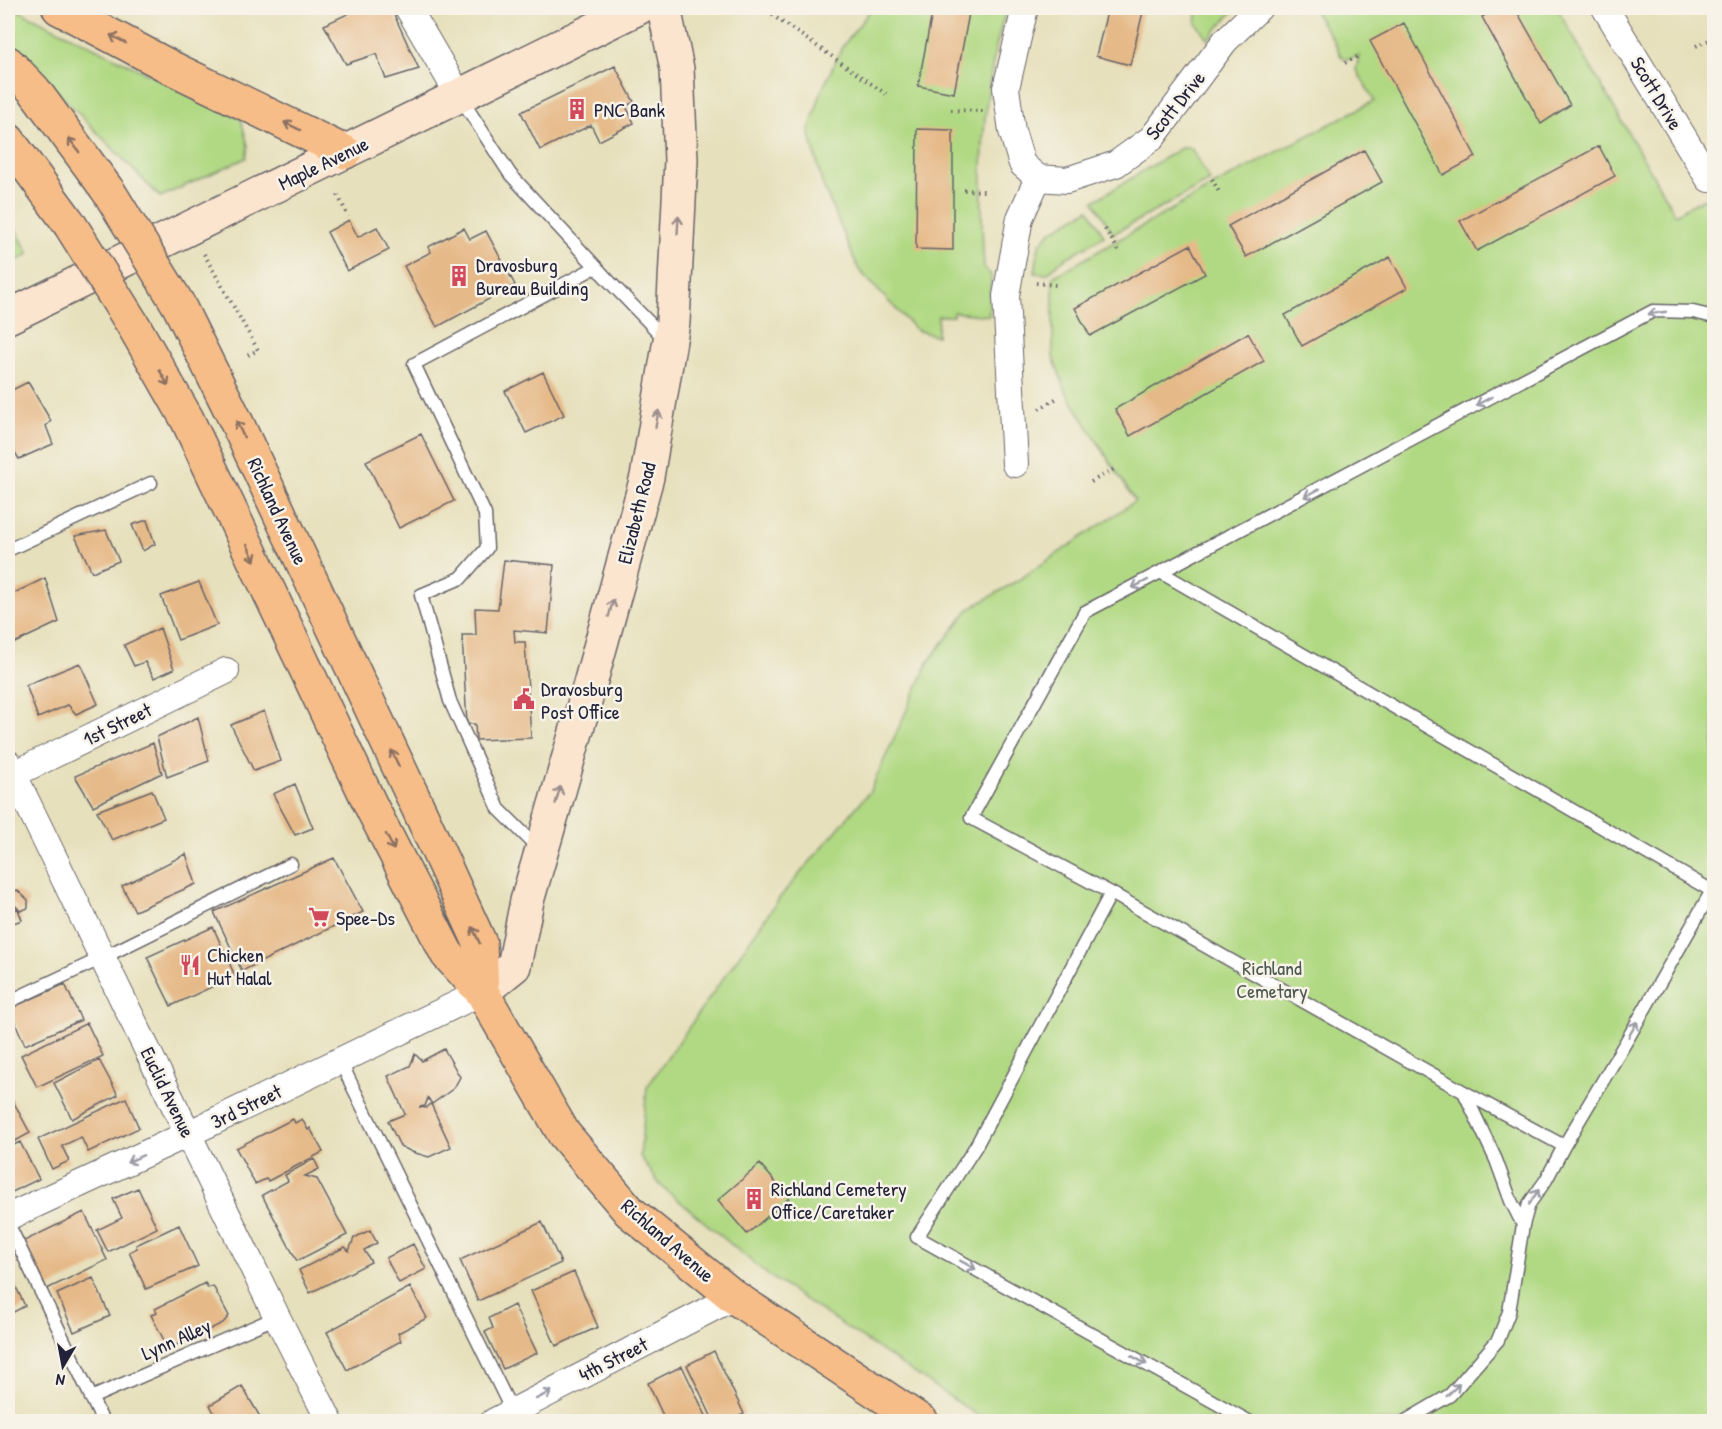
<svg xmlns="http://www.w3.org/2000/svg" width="1722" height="1429" font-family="'Patrick Hand',sans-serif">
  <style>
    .green { fill: #b1d983; stroke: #6a7e5f; stroke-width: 1.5 }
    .building { fill: #e6b988 }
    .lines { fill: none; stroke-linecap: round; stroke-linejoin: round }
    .lane-casing { stroke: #676468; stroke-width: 15 }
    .street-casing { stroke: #676468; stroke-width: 28 }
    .secondary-casing { stroke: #676468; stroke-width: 36 }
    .primary-casing { stroke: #676468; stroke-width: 36 }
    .path { stroke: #676468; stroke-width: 4; stroke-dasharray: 1.5 4.5; stroke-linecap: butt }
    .lane { stroke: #fff; stroke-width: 12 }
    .street { stroke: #fff; stroke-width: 26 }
    .secondary { stroke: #fce5cf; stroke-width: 33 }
    .primary { stroke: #f7bd88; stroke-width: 33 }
    .primary-bridge-casing { stroke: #676468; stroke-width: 36; stroke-linecap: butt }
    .primary-bridge { stroke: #f7bd88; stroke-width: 33 }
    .oneway { stroke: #8c7062 }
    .oneway2 { stroke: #9a8d8c }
    .oneway3 { stroke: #9c9ca7 }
    .labels { text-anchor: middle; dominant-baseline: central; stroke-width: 5; stroke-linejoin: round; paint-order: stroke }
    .street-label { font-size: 20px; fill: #22223b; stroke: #f7f3e8 }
    .poi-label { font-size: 20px; fill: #22223b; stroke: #f7f3e8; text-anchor: start }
    .park-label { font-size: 20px; fill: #4d5951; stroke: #f7f3e8 }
  </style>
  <rect width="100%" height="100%" fill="#f7f3e8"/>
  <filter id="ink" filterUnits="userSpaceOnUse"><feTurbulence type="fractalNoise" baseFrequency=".0167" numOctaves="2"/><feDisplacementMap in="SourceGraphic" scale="12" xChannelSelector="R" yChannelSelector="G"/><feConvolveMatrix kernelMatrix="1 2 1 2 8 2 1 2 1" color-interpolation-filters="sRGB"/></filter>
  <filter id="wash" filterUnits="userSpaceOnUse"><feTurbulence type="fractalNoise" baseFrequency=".008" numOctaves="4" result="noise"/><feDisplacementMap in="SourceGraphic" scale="24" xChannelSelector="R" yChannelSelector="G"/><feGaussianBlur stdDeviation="1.35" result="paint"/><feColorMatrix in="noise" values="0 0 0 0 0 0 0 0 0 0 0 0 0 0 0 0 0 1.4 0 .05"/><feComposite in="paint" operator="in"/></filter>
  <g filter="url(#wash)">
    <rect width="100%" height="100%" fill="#e7e0bc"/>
    <path class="green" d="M8,8H13L241,119L248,146L246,158L160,197L8,41Z
      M872,8H1007C980,89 979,184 984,268L991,275L989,316L953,312V316H938L937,336L916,330L859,270L822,183L809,130L822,90L843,46Z
      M1198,8H1236L1208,39L1196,23Z
      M1324,8H1557L1675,214L1714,193V1421H986L768,1275L660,1185L640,1156L647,1087L781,896L870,791L929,661L968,610L1020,579L1135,501L1067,394L1053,357V277L1222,181L1374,101L1356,69L1359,56L1349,59L1342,58L1334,41L1315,13Z
      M1181,148H1191L1210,181L1113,234L1094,201Z
      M1089,209L1104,236L1061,261L1047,274L1035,273L1039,245L1050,232Z
      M8,215L29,254L8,265Z"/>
    <g id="blocks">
      <path class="building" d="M355,8H391L419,69L386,79L376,54L346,64L324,25L356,10Z
        M933,8H970L954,93L918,86Z
        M1108,8H1144L1130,65L1096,56Z
        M1496,8H1515L1570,105L1541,124L1482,17Z
        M1404,23L1476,157L1443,175L1370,41Z
        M615,66L634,102L626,106L634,123L599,141L591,125L540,150L521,112Z
        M917,129L953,130V250L916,249Z
        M1599,146L1615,176L1477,251L1460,221Z
        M1364,150L1382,182L1246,257L1228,226Z
        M349,220L358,237L377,227L389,250L347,271L327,232Z
        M464,228L470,239L486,231L515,285L437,327L404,266L431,252L428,247Z
        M1190,245L1205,274L1090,336L1075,308Z
        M1390,257L1407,288L1302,346L1285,315Z
        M1248,333L1264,361L1130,436L1115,409Z
        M543,372L564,415L526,433L505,391Z
        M28,382L51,421L46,426L53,444L19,459L8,441V392Z
        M421,434L454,501L399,528L366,461Z
        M147,520L155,544L143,551L132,525Z
        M106,530L119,561L92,572L75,536Z
        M504,560L554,565L548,633L514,630L515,642H525L531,738L476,740L475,724H467L462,635H476L475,608L498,609Z
        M45,578L59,622L8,646V596Z
        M199,582L217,625L178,640L161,596Z
        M160,628L174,669L154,678L145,662L134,666L124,645Z
        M80,663L98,704L76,714L68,705L38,718L26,685Z
        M264,711L281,761L254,771L231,725Z
        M198,717L209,761L167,777L157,737Z
        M153,743L162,773L93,806L75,776Z
        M295,784L313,828L295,835L273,794Z
        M152,790L164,818L112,840L97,811Z
        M186,854L196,884L135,911L122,886Z
        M334,858L363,912L242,971L214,912Z
        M17,890L28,900V908L20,911L14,904L8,908V895Z
        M18,909L22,920L8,925V910L11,911Z
        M213,927L235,976L171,1006L147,957Z
        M65,984L81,1020L25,1045L9,1009Z
        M87,1023L103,1056L37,1087L21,1055Z
        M444,1049L460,1077L454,1088L432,1104L428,1098L425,1106L419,1107L426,1108L431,1104L451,1147L429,1157L412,1152L400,1146L388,1121L405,1114L388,1076L410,1066L415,1054L422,1061Z
        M99,1060L118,1095L72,1119L54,1083Z
        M126,1098L139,1128L88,1152L81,1137L62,1146L69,1161L52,1169L38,1139Z
        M12,1099L30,1133L8,1145V1101Z
        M293,1119L295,1123L302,1119L308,1130L310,1128L323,1152L268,1181L266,1179L255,1184L236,1148Z
        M20,1142L39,1179L8,1194V1148Z
        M314,1159L319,1169L305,1176L317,1179L347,1235L297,1261L262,1195L288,1181L285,1175Z
        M760,1164L789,1198L747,1234L718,1200Z
        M138,1188L157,1228L108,1252L97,1230L122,1218L113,1199Z
        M84,1212L107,1260L47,1289L24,1241Z
        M542,1222L561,1263L478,1301L460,1260Z
        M179,1225L198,1266L146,1289L129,1252L137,1248L136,1245Z
        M370,1230L377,1243L364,1250L371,1262L310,1293L299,1270L345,1247L349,1251L354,1238Z
        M413,1244L426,1269L399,1283L386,1258Z
        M8,1270L25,1306L8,1315Z
        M574,1272L598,1327L556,1346L531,1291Z
        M93,1278L110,1316L74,1332L57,1294Z
        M205,1283L208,1288L213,1286L229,1316L223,1323L174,1346L172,1342L166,1344L151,1315L157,1313L155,1309Z
        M410,1287L427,1318L398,1333L401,1341L347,1370L327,1332Z
        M514,1305L537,1353L503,1369L485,1332L493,1328L489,1318Z
        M714,1351L744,1414L728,1422H714L687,1365Z
        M682,1366L709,1422H666L648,1383Z
        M242,1386L263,1422H219L210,1405Z"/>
    </g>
  </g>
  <g filter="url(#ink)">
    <use href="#blocks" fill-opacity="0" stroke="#676468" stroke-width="1.5"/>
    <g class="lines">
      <defs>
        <path id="lane" d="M460,97L510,174L609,281L666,340
          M8,550L151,483
          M1162,573L1714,892
          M539,849L499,809L450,701L421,595L461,578L487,548L485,514L414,364L596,267
          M1111,893L1464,1092L1564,1146
          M8,1002L102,958L291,864
          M340,1061L512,1411
          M1464,1092L1496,1160L1511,1201L1523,1225
          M8,1223L103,1422
          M91,1398L277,1317
          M1250,1422L917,1237L976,1146L1111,893L971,818L1085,612L1653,311L1693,312L1714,317
          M1404,1422L1450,1395L1498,1340L1509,1312L1523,1225L1529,1204L1546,1180L1564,1146L1627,1040L1714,887"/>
        <path id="street" d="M408,8L460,97
          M1025,8L1006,88L1012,131L1022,164L1038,178L1067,180L1116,164L1152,138L1225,41L1259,8
          M1605,8L1709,179
          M1015,464L1006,296L1020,218L1038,178
          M8,763L277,1317L330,1422
          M8,777L226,671
          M8,1217L188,1134L482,992
          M493,1422L734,1297"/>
        <path id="secondary" d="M8,317L638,8
          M482,992L514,966L527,901L590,684L647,477L673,322L681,160L677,69L664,8"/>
        <path id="primary" d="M59,8L172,68L345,152
          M8,63L34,90L109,192
          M8,140L69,223
          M178,304L236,421L421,814L480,943L482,992
          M135,328L187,419L373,810L447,954L482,992L564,1134L630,1212L734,1297L922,1422"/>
      </defs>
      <use href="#lane" class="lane-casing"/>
      <use href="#street" class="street-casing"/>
      <use href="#secondary" class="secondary-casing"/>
      <use href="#primary" class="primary-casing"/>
      <path class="path" d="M762,8L886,94
        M1696,46L1714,38
        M1345,63L1359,56
        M951,110L983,111
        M1212,179L1219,192
        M964,190L984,191
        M338,195L348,217
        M1105,229L1119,251
        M204,254L258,350L248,355
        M1036,283L1056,285
        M1039,409L1059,397
        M1091,482L1116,468"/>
      <use href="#lane" class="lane"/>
      <use href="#street" class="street"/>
      <use href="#secondary" class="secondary"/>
      <use href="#primary" class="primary"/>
      <defs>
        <path id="primary-bridge" d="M109,192L178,304
          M69,223L135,328"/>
      </defs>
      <use href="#primary-bridge" class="primary-bridge-casing"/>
      <use href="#primary-bridge" class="primary-bridge"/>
    </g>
    <defs><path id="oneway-shaft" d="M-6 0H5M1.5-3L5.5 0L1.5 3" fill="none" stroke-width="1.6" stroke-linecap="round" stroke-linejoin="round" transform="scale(1.5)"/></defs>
    <g class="oneway">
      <use href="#oneway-shaft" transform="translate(118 39) rotate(-152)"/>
      <use href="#oneway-shaft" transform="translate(292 126) rotate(-154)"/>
      <use href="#oneway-shaft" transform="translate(74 145) rotate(-126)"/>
      <use href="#oneway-shaft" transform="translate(164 378) rotate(60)"/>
      <use href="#oneway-shaft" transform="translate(240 429) rotate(-115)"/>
      <use href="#oneway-shaft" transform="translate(251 553) rotate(65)"/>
      <use href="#oneway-shaft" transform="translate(395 758) rotate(-115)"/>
      <use href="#oneway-shaft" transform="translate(390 842) rotate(63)"/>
      <use href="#oneway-shaft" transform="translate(476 935) rotate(-114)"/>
    </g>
    <g class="oneway2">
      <use href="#oneway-shaft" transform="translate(678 225) rotate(-87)"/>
      <use href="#oneway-shaft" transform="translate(657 419) rotate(-80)"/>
      <use href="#oneway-shaft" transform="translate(611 608) rotate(-75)"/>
      <use href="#oneway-shaft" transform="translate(558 795) rotate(-74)"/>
    </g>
    <g class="oneway3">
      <use href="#oneway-shaft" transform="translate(1657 313) rotate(172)"/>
      <use href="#oneway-shaft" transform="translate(1484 401) rotate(152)"/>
      <use href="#oneway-shaft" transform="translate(1312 493) rotate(152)"/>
      <use href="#oneway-shaft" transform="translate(1140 584) rotate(153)"/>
      <use href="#oneway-shaft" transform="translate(1633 1029) rotate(-60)"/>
      <use href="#oneway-shaft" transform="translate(135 1159) rotate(155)"/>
      <use href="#oneway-shaft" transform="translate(1534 1197) rotate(-57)"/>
      <use href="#oneway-shaft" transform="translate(968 1265) rotate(29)"/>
      <use href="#oneway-shaft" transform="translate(1139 1360) rotate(29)"/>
      <use href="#oneway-shaft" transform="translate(1453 1390) rotate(-44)"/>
      <use href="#oneway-shaft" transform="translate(544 1395) rotate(-27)"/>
    </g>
  </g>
  <defs>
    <symbol id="building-bare" viewBox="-9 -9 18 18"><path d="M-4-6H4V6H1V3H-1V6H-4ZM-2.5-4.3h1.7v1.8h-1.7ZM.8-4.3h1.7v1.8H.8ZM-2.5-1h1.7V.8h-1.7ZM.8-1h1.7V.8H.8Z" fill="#d1495b" stroke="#f7f3e8" stroke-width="2.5" paint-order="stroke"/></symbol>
    <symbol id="civic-bare" viewBox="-9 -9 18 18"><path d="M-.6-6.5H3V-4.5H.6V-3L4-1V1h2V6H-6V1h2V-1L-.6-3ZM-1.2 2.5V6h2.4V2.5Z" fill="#d1495b" stroke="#f7f3e8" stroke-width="2.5" paint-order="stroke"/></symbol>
    <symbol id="supermarket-bare" viewBox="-9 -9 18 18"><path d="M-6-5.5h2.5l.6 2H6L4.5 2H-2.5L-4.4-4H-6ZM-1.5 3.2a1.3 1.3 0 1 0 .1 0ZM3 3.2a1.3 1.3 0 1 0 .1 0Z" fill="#d1495b" stroke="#f7f3e8" stroke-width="2.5" paint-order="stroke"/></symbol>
    <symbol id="restaurant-bare" viewBox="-9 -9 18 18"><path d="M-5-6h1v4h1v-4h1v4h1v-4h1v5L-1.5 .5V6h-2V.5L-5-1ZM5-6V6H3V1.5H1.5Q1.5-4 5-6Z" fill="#d1495b" stroke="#f7f3e8" stroke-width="2.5" paint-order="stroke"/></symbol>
  </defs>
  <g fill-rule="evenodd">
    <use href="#building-bare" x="562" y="94" width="30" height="30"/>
    <use href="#building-bare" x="444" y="261" width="30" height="30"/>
    <use href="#civic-bare" x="509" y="684" width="30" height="30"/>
    <use href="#supermarket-bare" x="304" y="902" width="30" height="30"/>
    <use href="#restaurant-bare" x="175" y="950" width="30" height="30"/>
    <use href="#building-bare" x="739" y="1184" width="30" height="30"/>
  </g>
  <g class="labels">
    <g class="street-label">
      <text transform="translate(1657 93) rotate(59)">Scott Drive</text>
      <text transform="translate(1175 105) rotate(-51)">Scott Drive</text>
      <text transform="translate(323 163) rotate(-26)">Maple Avenue</text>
      <text transform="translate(278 511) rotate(65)">Richland Avenue</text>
      <text transform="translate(636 513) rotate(-76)">Elizabeth Road</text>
      <text transform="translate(117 724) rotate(-26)">1st Street</text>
      <text transform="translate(168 1092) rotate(64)">Euclid Avenue</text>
      <text transform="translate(246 1106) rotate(-26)">3rd Street</text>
      <text transform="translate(668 1240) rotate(41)">Richland Avenue</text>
      <text transform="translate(176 1339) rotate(-24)">Lynn Alley</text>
      <text transform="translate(613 1359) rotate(-27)">4th Street</text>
    </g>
    <g class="poi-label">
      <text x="594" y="109">PNC Bank</text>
      <text x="476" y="264">Dravosburg<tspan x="476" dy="23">Bureau Building</tspan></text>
      <text x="541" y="688">Dravosburg<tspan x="541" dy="23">Post Office</tspan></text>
      <text x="336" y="917">Spee-Ds</text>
      <text x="207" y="954">Chicken<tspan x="207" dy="23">Hut Halal</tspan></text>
      <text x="771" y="1188">Richland Cemetery<tspan x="771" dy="23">Office/Caretaker</tspan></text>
    </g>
    <g class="park-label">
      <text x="1272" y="967">Richland<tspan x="1272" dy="23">Cemetary</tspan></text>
    </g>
  </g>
  <rect width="1722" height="1429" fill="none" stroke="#f7f3e8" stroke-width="30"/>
  <g transform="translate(63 1366) rotate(190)" stroke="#f7f3e8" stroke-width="4.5" paint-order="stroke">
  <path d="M0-4.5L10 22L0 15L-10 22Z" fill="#22223b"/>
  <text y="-9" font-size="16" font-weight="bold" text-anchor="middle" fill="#22223b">N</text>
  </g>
</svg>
